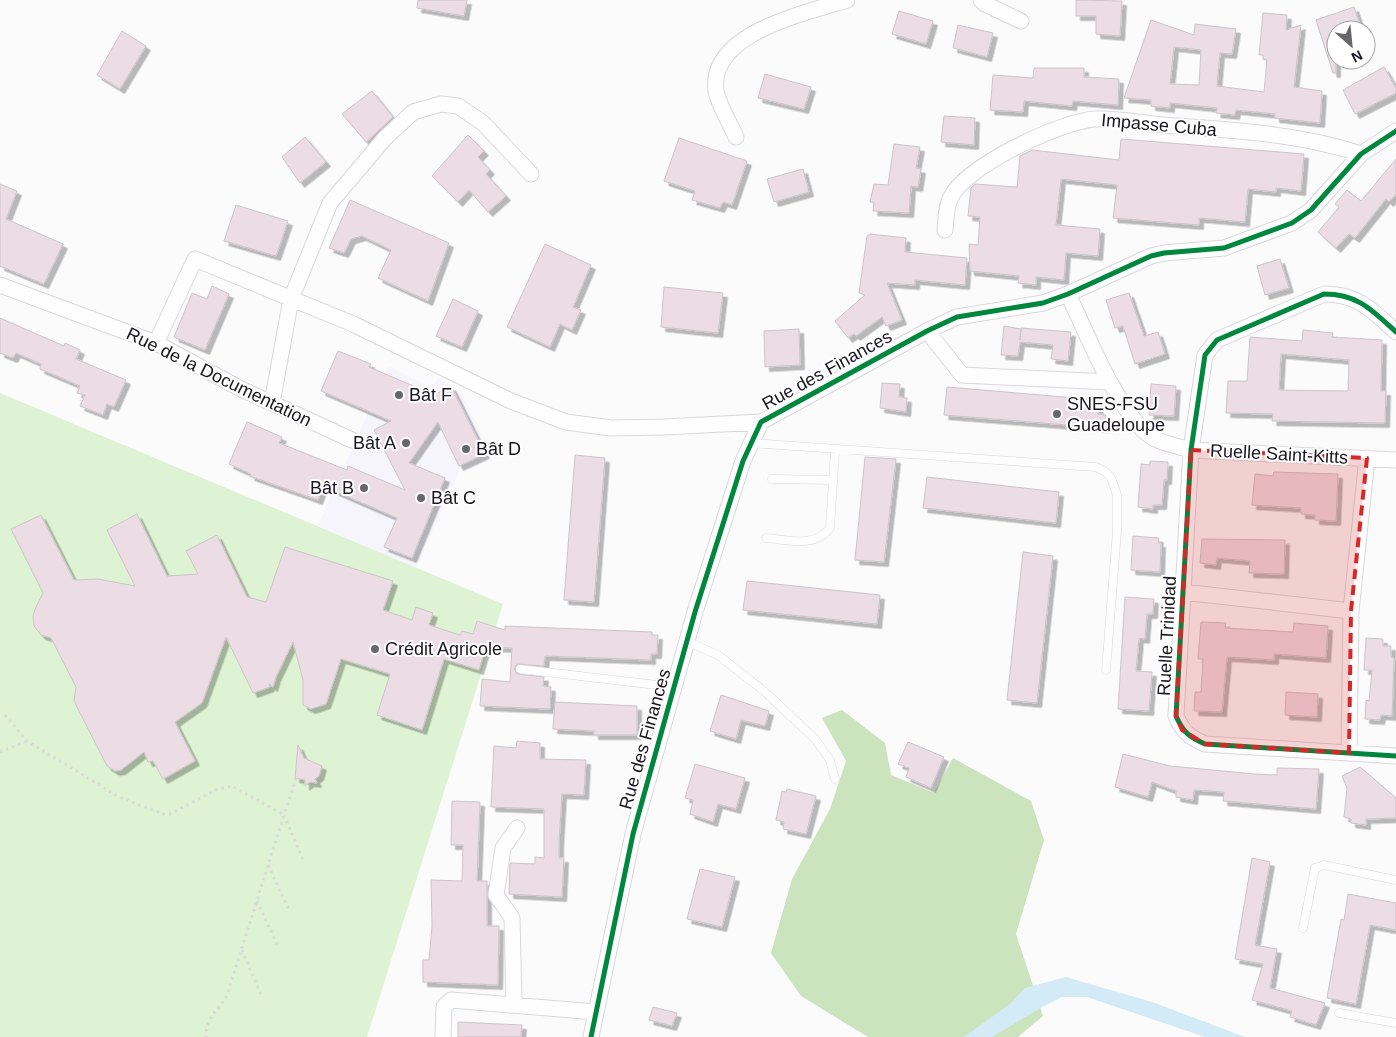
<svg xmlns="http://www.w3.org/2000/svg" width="1396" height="1037" font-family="Helvetica,sans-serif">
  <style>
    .built { fill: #f6f4fd }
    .green { fill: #def3d3 }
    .forest { fill: #cce4be }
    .water { fill: #d3eaf7 }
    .building { fill: #ecdce3; stroke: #cbc5c8; fill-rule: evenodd; filter: url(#shadow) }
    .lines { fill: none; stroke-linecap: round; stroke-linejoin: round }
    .service-casing { stroke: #d9d7de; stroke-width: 9 }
    .minor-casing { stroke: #d9d7de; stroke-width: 17 }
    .path { stroke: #d9d9d9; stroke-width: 3; stroke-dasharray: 2.5 4; stroke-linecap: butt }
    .service { stroke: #fefefe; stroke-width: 8 }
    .minor { stroke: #fefefe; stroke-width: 15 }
    .cycleway-casing { stroke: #fff; stroke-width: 8 }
    .cycleway { stroke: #00873e; stroke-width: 5 }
    .marked { fill: #d62828; fill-opacity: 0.2; stroke: #d62828; stroke-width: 4; stroke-dasharray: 10 6; stroke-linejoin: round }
    .poi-dot { fill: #68666d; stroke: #fff; stroke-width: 2 }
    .labels { text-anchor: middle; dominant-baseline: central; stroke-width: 4; stroke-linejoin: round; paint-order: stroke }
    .street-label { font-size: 18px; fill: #191520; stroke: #fff }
    .poi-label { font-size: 18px; fill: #191520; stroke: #fff; text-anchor: start }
  </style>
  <defs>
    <filter id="shadow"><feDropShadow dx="4.5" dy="4.5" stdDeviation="0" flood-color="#0004"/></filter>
  </defs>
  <rect width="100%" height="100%" fill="#fbfbfb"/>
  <path class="built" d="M389,366L432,388L438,378L462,394L490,455L459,472L416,567L318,526Z"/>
  <path class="green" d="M0,393L503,604L367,1037H0Z"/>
  <path class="forest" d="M842,710L885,743L891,775L934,793L953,758L1031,801L1044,840L1016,934L1043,1016L1018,1037H868L801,996L771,953L792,879L830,809L846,761L822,718Z"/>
  <path class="water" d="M1066,977L1152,1002L1245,1037H1205L1087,997H1062L1042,1007L992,1037H964L1010,1004L1025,988Z"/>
  <path class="building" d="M418,0H467L464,16L417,8Z
    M1076,0L1122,1L1120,36L1096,34V16H1076Z
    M1354,7L1362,30H1336V73H1333L1316,20Z
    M899,11L933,21L926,44L892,34Z
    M1263,13L1287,15L1286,30L1301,25L1294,87L1322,91L1320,123L1275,118V114L1236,110L1235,115L1216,113L1217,108L1170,103V108L1151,106V100L1124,98L1151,20L1194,35L1195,24L1236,29L1232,54L1220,53L1217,86L1264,92L1267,60L1263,59V55H1259ZM1174,47L1201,50L1199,85L1170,84Z
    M958,25L993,33L987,57L953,48Z
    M122,31L146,46L120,89L97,75Z
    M1384,67L1396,88V93L1355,114L1343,90Z
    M1034,68H1084V77L1119,79L1118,105L1073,101L1072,106L1024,101L1023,112L990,110L993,75L1033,78Z
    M765,74L811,87L804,109L758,98Z
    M372,91L393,117L366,142L342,114Z
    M944,116L975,118L974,145L941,142Z
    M468,135L484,151L478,157L490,170L486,174L506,196L488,212L469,190L458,202L432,176Z
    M305,137L326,162L300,183L282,157Z
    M679,138L747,161L732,205L723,202L720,208L692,200L695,191L664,181Z
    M1121,139L1304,154L1301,191L1276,188V192L1248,189L1245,222L1199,218V225L1113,218L1117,185L1061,179L1056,225L1100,229L1098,256L1066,253L1064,280L1036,277V285L1018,283L1019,276L970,271L969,244L978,245L980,217L968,216L971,188L975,184L1017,187L1020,156L1032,150L1119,160Z
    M894,144L920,147L916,168L921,169L918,187L911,186L909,213L873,211L874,203L870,202L874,184L888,185Z
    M1396,159V194L1389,202L1386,199L1355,238L1349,234L1336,248L1318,232L1339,207L1335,204L1347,190L1361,201Z
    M803,169L809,192L774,202L767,179Z
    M0,184L17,191L6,219L63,244L44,284L0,266Z
    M350,200L449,243L428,301L378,278L391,250L362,236L351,239L344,253L329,248Z
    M236,205L288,221L276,256L224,241Z
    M870,234L906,238L905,252L967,258L965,285L915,280V285L887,283L902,320L886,326L882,317L856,336L854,334L848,338L835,321L865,295L859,293L867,236Z
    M545,244L591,265L573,307L581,310L572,330L560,324L550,347L507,327Z
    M1280,259L1289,288L1265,295L1257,266Z
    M212,286L229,294L205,350L174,337L192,293L207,299Z
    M664,287L723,293L718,333L661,327Z
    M1129,293L1144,336L1158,332L1165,354L1135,364L1123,326L1115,328L1106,300Z
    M453,299L478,311L462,347L436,336Z
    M0,318L64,346L65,343L80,350L76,359L126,380L114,407L107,404L103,415L80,406L85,395L77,393L80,386L40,369L41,364L16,353L13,358L0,353Z
    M1004,326L1021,329L1020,340L1021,328L1071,332L1068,361L1051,359L1053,345L1020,342L1018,356L1001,355Z
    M799,329L800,365L765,367L764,331Z
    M1303,330L1333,333L1332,337L1382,340L1381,391H1386L1385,423L1272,421L1273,414L1226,413L1228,381H1247L1250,337L1302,341ZM1281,354L1349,360L1348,391L1279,390Z
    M338,351L371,364L369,367L434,395L451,386L485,454L459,466L438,422L409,463L445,478L412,558L384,547L397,518L323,486L318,500L250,476L251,474L229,464L247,422L282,437L279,443L347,470L348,466L405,490L374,430L391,421L321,391Z
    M882,383L900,384L899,397L907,398L906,412L880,408Z
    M1151,384L1176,386L1174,416L1149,415Z
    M947,387L1099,400L1098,414L1106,415L1105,428L944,415Z
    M575,455L605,458L594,602L564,600Z
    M865,457L896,459L884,562L855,560Z
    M1150,461L1168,462L1167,480H1164L1162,505H1153V509L1138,507L1141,464L1150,465Z
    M1274,472L1338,474L1336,521L1315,520V515L1301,514V508L1252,505L1255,474L1273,476Z
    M927,477L1059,492L1056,523L923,508Z
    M137,514L167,576L198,574L186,551L217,535L247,597L266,602L285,547L393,581L383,610L412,620L416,607L433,613L429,625L460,635L462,631L473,634L477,621L505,630V626L652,632V635H658L657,654H651V660L545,656L544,666L517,664L514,669L517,674L544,677L543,686L551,687L550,709L480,706L482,679L510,682L512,648L486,647L479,670L444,659L422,730L377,715L390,674L341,659L326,704L311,709L303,705V680L293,642L276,677L273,687L269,684L270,687L253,693L226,637L202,703L175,722L195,761L163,779L153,761L148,762L144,752L121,770L115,771L107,766L74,701L76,687L51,638L41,635L34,626L33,616L35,609L43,593L11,529L41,515L74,580L98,579L135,586L107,530Z
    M1133,536L1159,538L1158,543H1161L1160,572L1131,570Z
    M1202,539L1285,540L1284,574L1249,573L1250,561L1217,558L1216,565L1200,563Z
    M1023,552L1053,556L1037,703L1007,700Z
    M747,581L880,595L877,624L743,610Z
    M1125,597L1154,599L1153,614H1147L1145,639L1139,638L1136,671L1152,672L1149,711L1118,709Z
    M1201,622L1226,623L1225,628L1293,632L1294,623L1328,626L1326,658L1274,654V660L1227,657L1222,712L1194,711L1195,692H1201L1203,659H1198Z
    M1366,638L1383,639V646H1391V657L1394,658L1392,716L1381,715L1380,720L1365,719L1366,700L1369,701L1372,670H1364Z
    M1286,692L1318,694L1317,717L1285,715Z
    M721,695L769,711L765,726L741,720L736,739L710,731Z
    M555,702L637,706V735H594V731L553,729Z
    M517,741L540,743V759L586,760L584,795L562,794L559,842V858H564L562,897L509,894L510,863L535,864V857L544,858V809L491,807L494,746L516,748Z
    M908,742L944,757L931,788L906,777L909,768L898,764Z
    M298,745L304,758L322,766L319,776L315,779L317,783L310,782L305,786V780L295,778Z
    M1123,754L1170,766L1255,774L1277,775V768L1319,769L1316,809L1223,801L1224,792L1194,790L1193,800L1176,797V791L1152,782L1148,797L1115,787Z
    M695,764L745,778L736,809L718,804L713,822L690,814L693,800L685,798Z
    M1360,767L1396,798V818L1366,819V825L1351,823V819L1344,817L1347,788L1342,776Z
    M787,789L816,796L806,834L783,829L784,822L776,820L782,791L786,792Z
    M452,801L480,802L477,881H487V926H499L498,985L423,982V960H429L432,926L431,880L462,881L463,845H451Z
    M1252,858L1270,862L1255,945L1277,949L1270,988L1325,1003L1316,1025L1290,1017L1292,1011L1252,1000L1263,964L1235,959Z
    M700,869L735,877L722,927L687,919Z
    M1348,894L1396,903V930L1370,925L1356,1004L1327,998L1341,919L1344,920Z
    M653,1007L677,1013L672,1026L649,1020Z
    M458,1022L522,1025L521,1037H458Z"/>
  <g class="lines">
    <defs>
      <path id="service" d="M751,443L1096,467L1106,472L1112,480L1117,495V531L1106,670
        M772,479L833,480
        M766,538C789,540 815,548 830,528L835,450
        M686,641L718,655L764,691L815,739L830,760L835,779
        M520,669L674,687
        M1303,928L1315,868L1324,865L1396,880
        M1339,1013L1396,1023"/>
      <path id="minor" d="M981,0L985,4L1021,21
        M736,137C730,123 719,106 716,91C708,33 806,13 847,0
        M945,230C946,220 946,205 951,197C966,166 1061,121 1095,119C1117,118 1141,123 1163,125C1229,130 1298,133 1361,154
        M0,285L156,343L241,389L352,440
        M1068,294C1088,336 1111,396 1142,429C1155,443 1174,445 1191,450L1396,460
        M927,331L962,375L1110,382
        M1396,332C1372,310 1358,294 1324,294L1217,340L1205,355L1191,450L1176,716C1183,732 1189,737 1205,744L1396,756
        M156,343L195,259L353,324L511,401L566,422L611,428L664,427L761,422
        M272,403L291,299L330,203L385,138L413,112L441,104L458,106L483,123L531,174
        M1183,592L1351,611
        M1349,753L1351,611L1367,458
        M514,1004L512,918L496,895L503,848L517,828
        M443,1037L444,1007L451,1000L596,1012
        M591,1037L633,834L695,612L743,461L761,422L927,331L957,317L1043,303L1068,294L1151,256L1164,253L1224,248L1292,223L1311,210L1361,154L1396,131"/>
    </defs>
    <use href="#service" class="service-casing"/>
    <use href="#minor" class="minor-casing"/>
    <path class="path" d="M5,715L27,741L119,797L163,814H170L218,789L232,786L284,815L227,995C219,1010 205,1018 206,1037
      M0,752L27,741
      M296,778L284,815L304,862
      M268,865L289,910
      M257,901L278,946
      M242,950L261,995"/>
    <use href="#service" class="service"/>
    <use href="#minor" class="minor"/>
    <defs>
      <path id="cycleway" d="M1396,332C1372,310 1358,294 1324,294L1217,340L1205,355L1191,450L1176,716C1183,732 1189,737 1205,744L1396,756
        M591,1037L633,834L695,612L743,461L761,422L927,331L957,317L1043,303L1068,294L1151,256L1164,253L1224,248L1292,223L1311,210L1361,154L1396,131"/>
    </defs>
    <use href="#cycleway" class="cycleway-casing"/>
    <use href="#cycleway" class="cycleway"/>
  </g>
  <path class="marked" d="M1191,450L1367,458L1351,611L1349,753L1205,744L1182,730L1176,716Z"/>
  <g class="poi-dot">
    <circle cx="399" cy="395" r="5"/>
    <circle cx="1057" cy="414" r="5"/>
    <circle cx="406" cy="443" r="5"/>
    <circle cx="466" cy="449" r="5"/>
    <circle cx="364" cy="488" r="5"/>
    <circle cx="421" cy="498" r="5"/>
    <circle cx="375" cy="649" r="5"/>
  </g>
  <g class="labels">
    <g class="street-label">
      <text transform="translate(1159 125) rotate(5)">Impasse Cuba</text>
      <text transform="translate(827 370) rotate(-29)">Rue des Finances</text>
      <text transform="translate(219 377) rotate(26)">Rue de la Documentation</text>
      <text transform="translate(1279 454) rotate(3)">Ruelle Saint-Kitts</text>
      <text transform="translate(1167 636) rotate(-87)">Ruelle Trinidad</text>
      <text transform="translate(645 739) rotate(-74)">Rue des Finances</text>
    </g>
    <g class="poi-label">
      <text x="409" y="395">Bât F</text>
      <text x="1067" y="404">SNES-FSU<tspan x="1067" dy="21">Guadeloupe</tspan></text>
      <text x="396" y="443" text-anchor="end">Bât A</text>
      <text x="476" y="449">Bât D</text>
      <text x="354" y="488" text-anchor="end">Bât B</text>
      <text x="431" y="498">Bât C</text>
      <text x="385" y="649">Crédit Agricole</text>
    </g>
  </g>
  <g transform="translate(1351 45) rotate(153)"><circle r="24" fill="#ffffff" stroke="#a3a1a6"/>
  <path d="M0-4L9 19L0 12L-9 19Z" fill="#68666d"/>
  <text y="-8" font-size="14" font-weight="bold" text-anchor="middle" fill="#191520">N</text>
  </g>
</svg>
